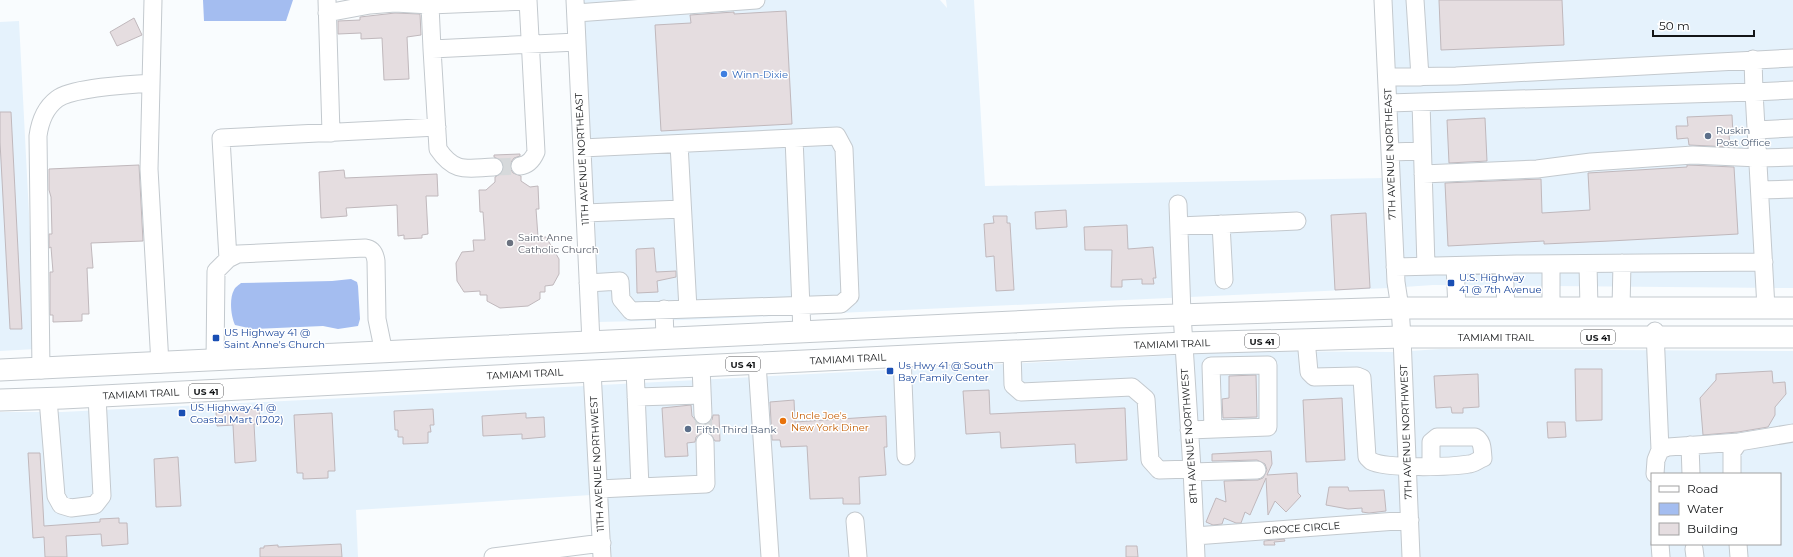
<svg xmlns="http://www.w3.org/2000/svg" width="1793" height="557" font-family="Montserrat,sans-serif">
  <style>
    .built { fill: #e5f2fc; fill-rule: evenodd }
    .water { fill: #a4bdf0 }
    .building { fill: #e5dde0; stroke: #c0b8bc }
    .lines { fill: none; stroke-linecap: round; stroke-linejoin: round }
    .minor-tunnel { stroke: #d6d9db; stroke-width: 17; stroke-dasharray: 17 8; stroke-linecap: butt }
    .minor-casing { stroke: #c3c9ce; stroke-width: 19 }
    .major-casing { stroke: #c3c9ce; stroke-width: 23 }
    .minor { stroke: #fff; stroke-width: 17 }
    .major { stroke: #fff; stroke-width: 21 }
    .shop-dot { fill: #3f7fe0; stroke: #fff; stroke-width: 1.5 }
    .service-dot { fill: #5c6f8a; stroke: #fff; stroke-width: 1.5 }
    .worship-dot { fill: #6b7280; stroke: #fff; stroke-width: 1.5 }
    .transit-dot { fill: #1a4fb4; stroke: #fff; stroke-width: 1.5 }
    .food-dot { fill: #e8710a; stroke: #fff; stroke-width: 1.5 }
    .labels { text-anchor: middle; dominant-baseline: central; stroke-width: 3; stroke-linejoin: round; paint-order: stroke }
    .shield { fill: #fff; stroke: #5a5b5d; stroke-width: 1 }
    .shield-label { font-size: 9px; font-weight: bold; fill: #131517 }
    .shop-label { font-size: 10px; fill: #366cbe; stroke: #fff; text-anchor: start }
    .service-label { font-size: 10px; fill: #4e5e75; stroke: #fff; text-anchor: start }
    .street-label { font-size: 10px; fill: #131517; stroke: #fff }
    .worship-label { font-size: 10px; fill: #5b616d; stroke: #fff; text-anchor: start }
    .transit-label { font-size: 10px; fill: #164399; stroke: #fff; text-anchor: start }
    .food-label { font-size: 10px; fill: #c56008; stroke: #fff; text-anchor: start }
  </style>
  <rect width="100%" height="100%" fill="#f9fcfe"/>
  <path class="built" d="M583,0H940L947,8L946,0H974L985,186L1383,178L1389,288L682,320L598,322Z
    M1391,0H1793V288L1433,285L1404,287Z
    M19,21L36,349L0,351V22Z
    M1440,349L1793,351V557H1419L1410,351ZM1652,474H1780V544H1652Z
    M1251,351L1395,352L1402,514L1202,529L1200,479L1265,477L1264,463L1200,465L1192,354Z
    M1177,355L1184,469L1188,557H610L601,385Z
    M585,386L591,495L356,510L358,557H0V412H62Z
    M1402,528L1403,557H1203V543Z"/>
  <path class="water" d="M203,0H293L286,21H204Z
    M351,279L357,282L358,286L360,319L358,326L338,329L323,326L253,329L235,325C231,316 229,299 234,290C235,287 239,285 241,283L332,281Z"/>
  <path class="building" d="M1439,0H1562L1564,45L1441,50Z
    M786,11L792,124L661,131L655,25L691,23L690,15L734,12V14Z
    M395,13L420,14L421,35L407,37L409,79L384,80L382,38L361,39V33L338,34V21L360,20V17Z
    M134,18L142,35L117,46L110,32Z
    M0,112H11L22,329H10L0,142Z
    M1732,115L1733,135H1729L1730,147L1689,145L1688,138L1677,139L1676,126H1688L1687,117Z
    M1485,118L1487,161L1449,163L1447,120Z
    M520,154V156L514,158L511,162L510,168L513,173L521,176V181L530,187L538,186L539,209H536L538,237H546L559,259V274L553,285L545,286V292H540V299L528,306L500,308L487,301V295H480V291L464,292L457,281L456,263L462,252L474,251L473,240H485L483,212H480L479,190H486L495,182V177L503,172L504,167L502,161L494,157V155Z
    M139,165L143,241L91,243L93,268H87L89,314H82V321L53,322V315H50V272H53L51,247L49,248V234H52L51,197L49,190V169Z
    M1687,165L1734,167L1738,234L1610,241L1544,244V241L1448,246L1445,183L1541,179L1542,213L1590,210L1588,173L1687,167Z
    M344,170L345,178L437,174L438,196H426L428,234L422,235V238L404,239V235L398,236L397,205L346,208L347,216L321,218L319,172Z
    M1066,210L1067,227L1036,229L1035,212Z
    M1366,213L1370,288L1335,290L1331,215Z
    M993,216H1007V223H1010L1014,290L996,291L994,256L986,257L984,224L994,223Z
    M1127,225L1128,249L1153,247L1156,278H1153L1154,284H1142V279L1122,280V287H1111L1112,250H1085L1084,227Z
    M654,248L656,272L676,271V277L657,281L658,292L637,293L636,250L637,249Z
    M1575,369H1602V420L1576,421Z
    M1772,371L1773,383L1785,382L1786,394L1775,407V415L1768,427L1738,432L1703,435L1700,398L1716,380V374Z
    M1478,374L1479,407L1463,408V413H1452L1451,407L1436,408L1434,376Z
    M1256,375L1257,417L1223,418L1222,399L1229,398V376Z
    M989,390L990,414L1125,408L1127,460L1076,463L1075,444L1001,448L1000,432L966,434L963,391Z
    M1342,398L1345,460L1306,462L1303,400Z
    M794,400L795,422L886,416L887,447H884L886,475L859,477L860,504H843V498L810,499L807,446L781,447L780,440H772L770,402Z
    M691,405L692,416L699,424H708L712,420L713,415H719L720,441H715L710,433L704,432L696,437L695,442L687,443L688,456L665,457L662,408Z
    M259,409L260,424H254L256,461L235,463L233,425L217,426L216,412Z
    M433,409L434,425H430L431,432H428V443L403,444V437H398V430H395L394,411Z
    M332,413L335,471H328V478L303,479V473H297L294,415Z
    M526,413V418L544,417L545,437L522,439V434L483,436L482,416Z
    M1547,422H1565L1566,437L1548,438Z
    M1271,451L1272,464L1267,475L1297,473L1298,493L1301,496L1286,512L1275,501L1268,515L1266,478L1250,515L1245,512L1241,523H1236L1224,518L1222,524L1213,525L1206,522L1216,498L1226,502L1224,481L1258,480L1263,478L1267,470L1265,464L1257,460L1212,461V454Z
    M28,453H40L44,526L100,522V519L119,518V523H127L128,544L102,546L101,534L66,536L67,557H45L44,537L33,538Z
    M178,457L181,506L156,507L154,459Z
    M1329,487H1348L1349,491L1384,490L1386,511L1369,513L1362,512V508L1348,509L1326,505Z
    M1284,539L1285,541L1274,542L1275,545H1264V541Z
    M341,544L342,557H260V548H264V546L278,545V547Z
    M1126,546H1137L1138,557H1126Z"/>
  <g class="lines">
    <path class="minor-tunnel" d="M494,167L520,166
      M703,415L705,442"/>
    <defs>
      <path id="minor" d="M153,0L149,169L160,364
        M327,0L331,133
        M575,0L591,342
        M1383,0L1396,282L1400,308L1402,337L1411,557
        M1415,0L1420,77
        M430,5L432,49
        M327,13L370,5L395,3L430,5L528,1
        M576,13L756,0
        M1387,77L1456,76L1793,58
        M1421,102L1426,266
        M1388,103L1754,92L1753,59
        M1757,130L1793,128
        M679,144L688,309
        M582,148L794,138L802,332
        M1390,152L1422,151
        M520,166C529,165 533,159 536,152L528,0
        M494,167C467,168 455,174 438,149L432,49L577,42
        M1423,174L1537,169L1591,162L1693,155L1759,158L1793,157
        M1760,190L1793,189
        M1178,204L1182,314L1192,469L1196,557
        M585,213L682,209
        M1221,224L1224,280
        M1179,226L1297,221
        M228,259L238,254L365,248C373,249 375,254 376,261L377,319L384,353
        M1551,264V308
        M1588,264L1589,308
        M1504,265L1506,308
        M1455,266L1457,308
        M1395,267L1517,264L1764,262
        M588,283L620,281L621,299L631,311L841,304L850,296L844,149L837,136L794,138
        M1621,308L1622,263
        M1766,308L1754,92L1793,90
        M664,309L665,339
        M1655,331L1660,450
        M1306,339L1309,372L1314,377L1357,376L1362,378L1367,457C1368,458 1370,460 1371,461C1385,469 1451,467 1469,464C1473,464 1478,460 1483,458C1482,449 1483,441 1475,437H1437L1431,442V465
        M1012,351L1013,385L1021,392L1132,387L1146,399L1150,460L1159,470L1192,469
        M902,356L906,456
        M215,361L216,271L228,259L221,138L437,127
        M757,363L770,557
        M701,366L703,415
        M635,369L640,487L706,484L705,442
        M41,370L38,136C40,121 45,108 57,99C73,87 129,85 151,83
        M592,371L602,557
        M636,397L702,395
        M48,399L56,496L61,505L71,508L95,505L102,496L97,396
        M1189,430L1268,427V365L1211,366L1213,428
        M1690,445L1691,474
        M1192,472L1257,470
        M1655,474L1656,460L1660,450L1668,447L1739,442
        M1732,474V452L1739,442L1793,433
        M599,489L640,487
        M855,521L858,557
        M1195,536L1410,520
        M1660,544L1661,557
        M1738,544L1739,557
        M1694,549L1695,557
        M493,557L602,543"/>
      <path id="major" d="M0,370L1116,317L1400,308H1793
        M0,400L63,398L592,371L1184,343L1402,337H1793"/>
    </defs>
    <use href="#minor" class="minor-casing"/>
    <use href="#major" class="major-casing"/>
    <use href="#minor" class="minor"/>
    <use href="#major" class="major"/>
  </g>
  <circle class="shop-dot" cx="724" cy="74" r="4"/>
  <g class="service-dot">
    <circle cx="1708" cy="136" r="4"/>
    <circle cx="688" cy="429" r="4"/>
  </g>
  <circle class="worship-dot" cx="510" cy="243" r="4"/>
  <g class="transit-dot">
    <rect x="1447" y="279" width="8" height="8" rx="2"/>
    <rect x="212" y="334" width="8" height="8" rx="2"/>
    <rect x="886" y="367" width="8" height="8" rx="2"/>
    <rect x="178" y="409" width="8" height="8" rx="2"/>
  </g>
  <circle class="food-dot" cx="783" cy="421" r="4"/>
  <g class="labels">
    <g class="shield">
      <rect x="1581" y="330" width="34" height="14" rx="3"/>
      <rect x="1245" y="334" width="34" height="14" rx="3"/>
      <rect x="726" y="357" width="34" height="14" rx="3"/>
      <rect x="189" y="384" width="34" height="14" rx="3"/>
    </g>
    <g class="shield-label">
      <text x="1598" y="337">US 41</text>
      <text x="1262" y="341">US 41</text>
      <text x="743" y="364">US 41</text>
      <text x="206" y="391">US 41</text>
    </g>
    <g class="shop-label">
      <text x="732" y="74">Winn-Dixie</text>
    </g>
    <g class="service-label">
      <text x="1716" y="130">Ruskin<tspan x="1716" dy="12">Post Office</tspan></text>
      <text x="696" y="429">Fifth Third Bank</text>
    </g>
    <g class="street-label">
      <text transform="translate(1390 154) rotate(-92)">7TH AVENUE NORTHEAST</text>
      <text transform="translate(582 159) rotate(-93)">11TH AVENUE NORTHEAST</text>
      <text x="1496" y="337">TAMIAMI TRAIL</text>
      <text transform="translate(1172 344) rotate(-2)">TAMIAMI TRAIL</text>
      <text transform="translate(848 359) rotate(-3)">TAMIAMI TRAIL</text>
      <text transform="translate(525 374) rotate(-3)">TAMIAMI TRAIL</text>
      <text transform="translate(141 394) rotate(-3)">TAMIAMI TRAIL</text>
      <text transform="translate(1406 432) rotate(-92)">7TH AVENUE NORTHWEST</text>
      <text transform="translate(1189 436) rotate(-94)">8TH AVENUE NORTHWEST</text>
      <text transform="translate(597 464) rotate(-93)">11TH AVENUE NORTHWEST</text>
      <text transform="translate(1302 528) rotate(-4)">GROCE CIRCLE</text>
    </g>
    <g class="worship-label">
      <text x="518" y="237">Saint Anne<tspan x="518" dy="12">Catholic Church</tspan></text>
    </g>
    <g class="transit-label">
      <text x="1459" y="277">U.S. Highway<tspan x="1459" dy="12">41 @ 7th Avenue</tspan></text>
      <text x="224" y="332">US Highway 41 @<tspan x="224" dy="12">Saint Anne's Church</tspan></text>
      <text x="898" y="365">Us Hwy 41 @ South<tspan x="898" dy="12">Bay Family Center</tspan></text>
      <text x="190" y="407">US Highway 41 @<tspan x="190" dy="12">Coastal Mart (1202)</tspan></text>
    </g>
    <g class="food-label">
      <text x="791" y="415">Uncle Joe's<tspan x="791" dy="12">New York Diner</tspan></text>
    </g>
  </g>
  <rect x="1651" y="473" width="130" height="72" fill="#ffffff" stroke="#a1a1a2"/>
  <rect x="1659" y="486" width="20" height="6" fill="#ffffff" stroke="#a1a1a2"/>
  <text x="1687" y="493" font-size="12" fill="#131517">Road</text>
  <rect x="1659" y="503" width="20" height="12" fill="#a4bdf0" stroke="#a1a1a2"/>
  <text x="1687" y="513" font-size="12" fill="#131517">Water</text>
  <rect x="1659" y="523" width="20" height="12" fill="#e5dde0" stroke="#a1a1a2"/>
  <text x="1687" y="533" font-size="12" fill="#131517">Building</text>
  <path d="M1653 30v6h101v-6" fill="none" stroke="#131517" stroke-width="2"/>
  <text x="1659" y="30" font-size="12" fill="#131517" stroke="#ffffff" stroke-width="3" paint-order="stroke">50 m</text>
</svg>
